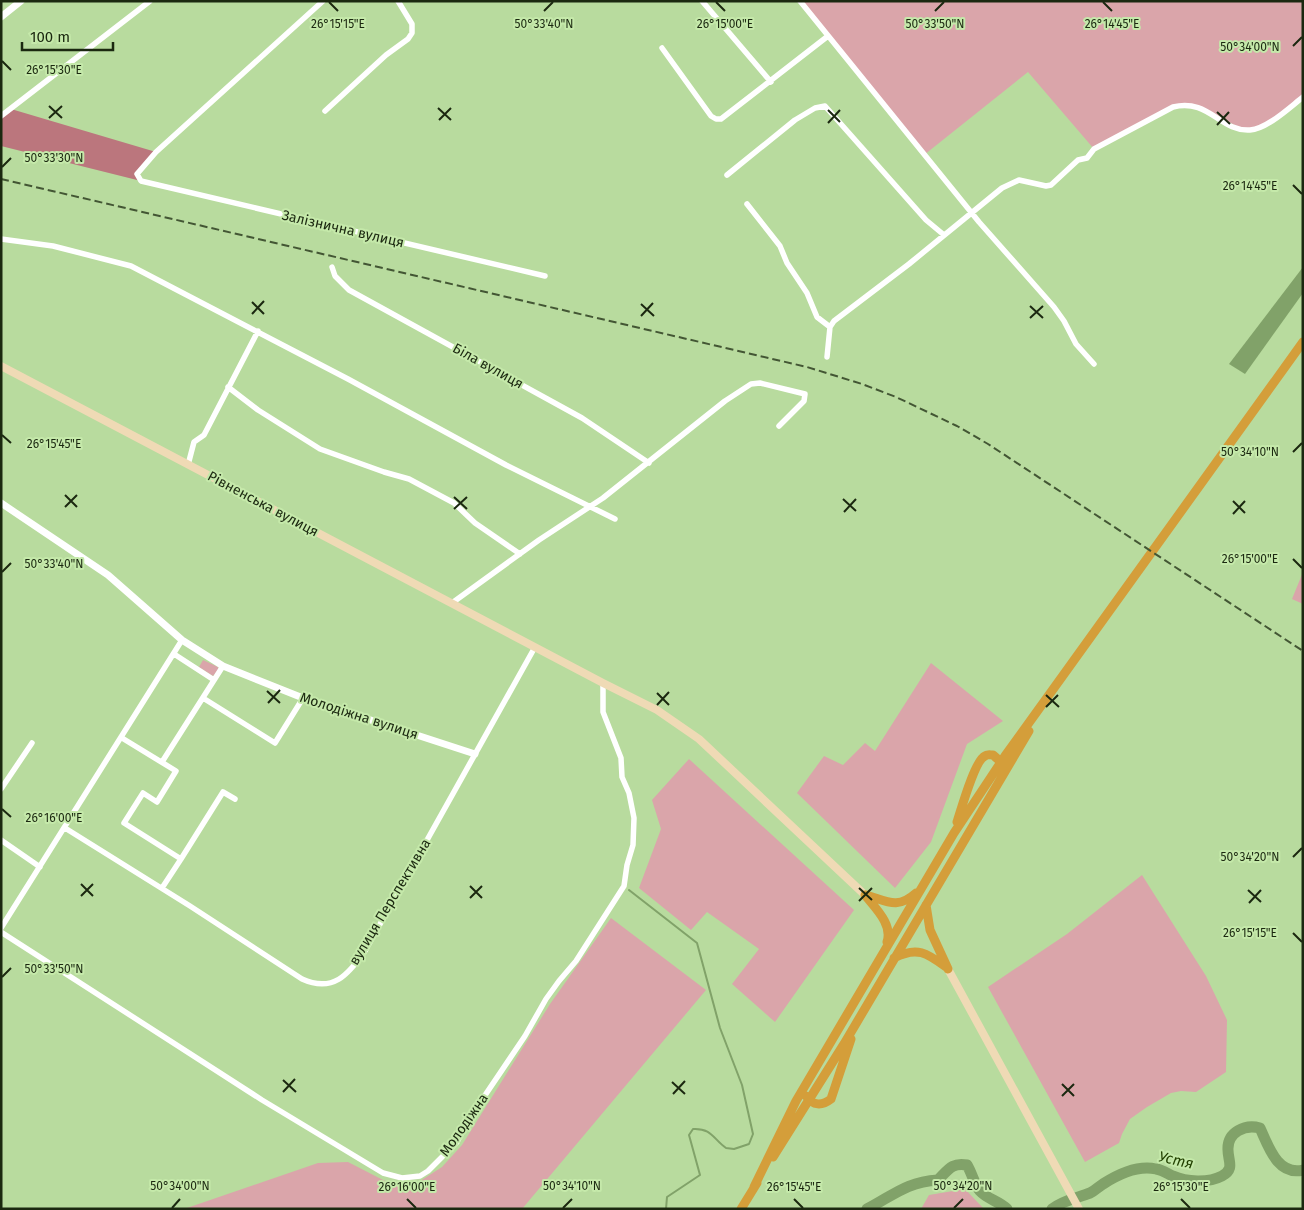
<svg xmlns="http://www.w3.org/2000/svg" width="1304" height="1210" font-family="'Fira Sans',sans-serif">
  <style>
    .green { fill: #daa5aa }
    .forest { fill: #bb767d }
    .water { fill: #81a269 }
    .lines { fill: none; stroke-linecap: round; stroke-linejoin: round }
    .stream { stroke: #81a269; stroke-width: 2 }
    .river { stroke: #81a269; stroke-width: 11 }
    .minor { stroke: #fff; stroke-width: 5.5 }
    .tertiary { stroke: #fff; stroke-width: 7 }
    .secondary { stroke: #efdab5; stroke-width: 8 }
    .trunk { stroke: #d49e3a; stroke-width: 9 }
    .rail { stroke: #435634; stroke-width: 2; stroke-dasharray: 8 4; stroke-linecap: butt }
    .ticks { fill: none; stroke: #1b2810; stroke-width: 2 }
    .labels { text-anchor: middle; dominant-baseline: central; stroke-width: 4; stroke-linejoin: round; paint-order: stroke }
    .street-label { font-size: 14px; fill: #1b2810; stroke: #c5e9aa }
    .water-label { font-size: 15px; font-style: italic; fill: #224000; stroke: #c5e9aa }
    .ticks-label { font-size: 12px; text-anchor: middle; fill: #1b2810; stroke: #c5e9aa; stroke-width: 4; stroke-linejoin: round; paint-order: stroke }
  </style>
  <rect width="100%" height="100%" fill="#b8db9e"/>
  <path class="green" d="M800,1H1303V97L1261,127L1242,129L1206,110L1180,105L1094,149L1028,72L924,155Z
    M1303,572V604L1292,599Z
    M203,660L218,667V670L213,676L199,667Z
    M931,663L1003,721L967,744L931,842L895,888L797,793L824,756L843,765L865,743L875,751Z
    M689,759L854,910L775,1022L732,984L759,949L707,912L691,930L639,888L661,829L652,800Z
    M1142,875L1206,976L1227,1020L1226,1072L1196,1092L1181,1091L1171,1093L1147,1107L1130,1119L1122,1134L1119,1143L1085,1162L988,987L1067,934Z
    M611,918L706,990L522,1209H184L318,1163L348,1162L387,1182L417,1183L442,1167L462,1145L550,1004Z
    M965,1189L984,1209H921L929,1195Z"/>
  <path class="forest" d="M11,109L156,152L137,174L141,181L1,146V116Z"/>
  <path class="water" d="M1303,267V293L1245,374L1229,364Z"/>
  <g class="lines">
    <path class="stream" d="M629,890L697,943L720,1028L742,1085L753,1134L749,1144L734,1149L726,1148C713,1139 712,1128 693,1129L689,1135L700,1175L667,1197L666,1209"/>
    <path class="river" d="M867,1209C894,1195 906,1182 938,1180C948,1170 952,1162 967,1165C972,1173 974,1184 980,1191C987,1199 999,1201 1007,1209
      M1052,1209C1063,1200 1077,1198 1090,1193C1095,1191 1098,1187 1103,1184C1117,1175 1138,1165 1156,1169C1163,1170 1168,1174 1173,1176C1186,1182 1209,1183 1222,1176C1235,1169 1228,1161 1228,1150C1227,1132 1245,1124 1260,1128C1268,1145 1277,1176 1303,1170"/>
    <path class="minor" d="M323,1L156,152L137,174L141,181L545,276
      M702,1L771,82
      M800,1L979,222L1054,307L1064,321L1076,344L1094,364
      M662,48L711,116L716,119H721L828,36
      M325,111L386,55L408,39L412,33V24L398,1
      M1,116L150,1
      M727,175L795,120L815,108L825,106L926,220L944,235
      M747,204L780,246L787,263L807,293L817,317L830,327
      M1,239L53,246L131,266L348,379L506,465L615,519
      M332,267L335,276L349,290L582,418L649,463
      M827,357L830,327L834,321L909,264L1002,188L1019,180L1046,186L1051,185L1078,160L1087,158L1094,149L1173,107C1209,98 1220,132 1250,130C1267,129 1290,107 1303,97
      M228,387L258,410L320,449L384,472L409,479L454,503L475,523L520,554
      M188,465L194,442L204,435L258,331
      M452,603L539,540L603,498L725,401L751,384L760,383L805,394L804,401L779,426
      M174,654L214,680
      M203,698L275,743L303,698
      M122,738L176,771L157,802L143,793L124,823L181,859L162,888
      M162,762L223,666
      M1,789L32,743
      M65,828L190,906L302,979C333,993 348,975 365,951L535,647
      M1,840L40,867
      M181,859L223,792L235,799
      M1,928L182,640
      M1,932L262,1100L383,1173L402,1178L420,1176L428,1171L457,1142L467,1122L525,1036L546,999L559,981L576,961L624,886L627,865L633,845L634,818L629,793L622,777L621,758L603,712V683"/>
    <path class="tertiary" d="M1,17L21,1
      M1,503L108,575L182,640L223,666L303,698L475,754"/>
    <path class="secondary" d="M1,366L603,683L657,710L699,739L865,895
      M948,969L1079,1209"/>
    <path class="trunk" d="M957,822C961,810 975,760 985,756C987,754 990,755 993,755L1001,762V767
      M865,895C875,908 893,924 887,942
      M866,895C887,901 897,910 916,893
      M926,905L930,930L948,969
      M894,958C917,946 927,953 946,967
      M806,1096C813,1106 822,1106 831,1099L851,1039
      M773,1157L844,1044L1029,731
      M754,1187L796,1101L954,833L1005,756L1303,342
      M741,1209L757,1183"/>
    <path class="rail" d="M1,179L807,367L862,384L896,397L957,426L988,444L1303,651"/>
  </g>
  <path class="ticks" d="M329,2L338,11M716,2L725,11M1103,2L1112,11M544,11L553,2M935,11L944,2M1293,46L1302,37M2,61L11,70M49,106L62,118M438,108L451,120M828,110L840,122M1217,112L1230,124M49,118L62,106M439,120L451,108M828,123L840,110M1217,125L1229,112M2,167L11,158M1293,185L1302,194M252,302L264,314M641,304L654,316M1030,306L1043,318M252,314L264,301M641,316L653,303M1030,318L1043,306M2,435L11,443M1293,452L1302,443M65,495L77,507M454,497L467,509M843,499L856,511M1233,501L1245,513M65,507L77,495M454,509L467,497M844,512L856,499M1233,514L1245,501M1293,559L1302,568M2,572L11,563M267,691L280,703M657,693L669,705M1046,695L1059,707M268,703L280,690M657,705L669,692M1046,707L1058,695M2,809L11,817M1293,857L1302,848M81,884L93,896M470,886L482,898M859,888L872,900M1248,890L1261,902M81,896L93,884M470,898L482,886M859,901L872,888M1249,903L1261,890M1293,933L1302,942M2,977L11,968M283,1080L296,1092M672,1082L685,1094M1062,1084L1074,1096M283,1092L295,1079M673,1094L685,1081M1062,1096L1074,1084M407,1199L416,1208M794,1199L803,1208M1181,1199L1190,1208M172,1208L180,1199M563,1208L572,1199M954,1208L963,1199"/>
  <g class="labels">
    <g class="street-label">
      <text transform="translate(343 229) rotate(13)">Залізнична вулиця</text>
      <text transform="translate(488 366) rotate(29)">Біла вулиця</text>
      <text transform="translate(263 504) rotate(28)">Рівненська вулиця</text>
      <text transform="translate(359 716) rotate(18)">Молодіжна вулиця</text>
      <text transform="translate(390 902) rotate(-59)">вулиця Перспективна</text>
      <text transform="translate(464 1125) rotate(-55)">Молодіжна</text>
    </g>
    <g class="water-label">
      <text transform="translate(1176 1160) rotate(13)">Устя</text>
    </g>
  </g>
  <g class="ticks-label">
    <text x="338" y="28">26°15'15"E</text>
    <text x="725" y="28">26°15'00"E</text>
    <text x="1112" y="28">26°14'45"E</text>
    <text x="935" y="28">50°33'50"N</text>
    <text x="544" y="28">50°33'40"N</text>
    <text x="1250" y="51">50°34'00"N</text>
    <text x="54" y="74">26°15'30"E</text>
    <text x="54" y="162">50°33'30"N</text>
    <text x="1250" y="190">26°14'45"E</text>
    <text x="54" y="448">26°15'45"E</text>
    <text x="1250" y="456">50°34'10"N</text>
    <text x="1250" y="563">26°15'00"E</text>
    <text x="54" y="568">50°33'40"N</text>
    <text x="54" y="822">26°16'00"E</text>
    <text x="1250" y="861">50°34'20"N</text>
    <text x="1250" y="937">26°15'15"E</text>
    <text x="54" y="973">50°33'50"N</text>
    <text x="180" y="1190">50°34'00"N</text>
    <text x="572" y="1190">50°34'10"N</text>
    <text x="963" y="1190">50°34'20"N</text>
    <text x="407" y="1191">26°16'00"E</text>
    <text x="794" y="1191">26°15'45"E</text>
    <text x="1181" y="1191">26°15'30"E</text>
  </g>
  <rect width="1304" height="1210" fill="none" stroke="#1b2810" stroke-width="5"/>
  <path d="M22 42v8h91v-8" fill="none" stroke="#1b2810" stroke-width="2.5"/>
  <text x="30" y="42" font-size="15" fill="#1b2810" stroke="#c5e9aa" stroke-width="4" paint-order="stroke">100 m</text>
</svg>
